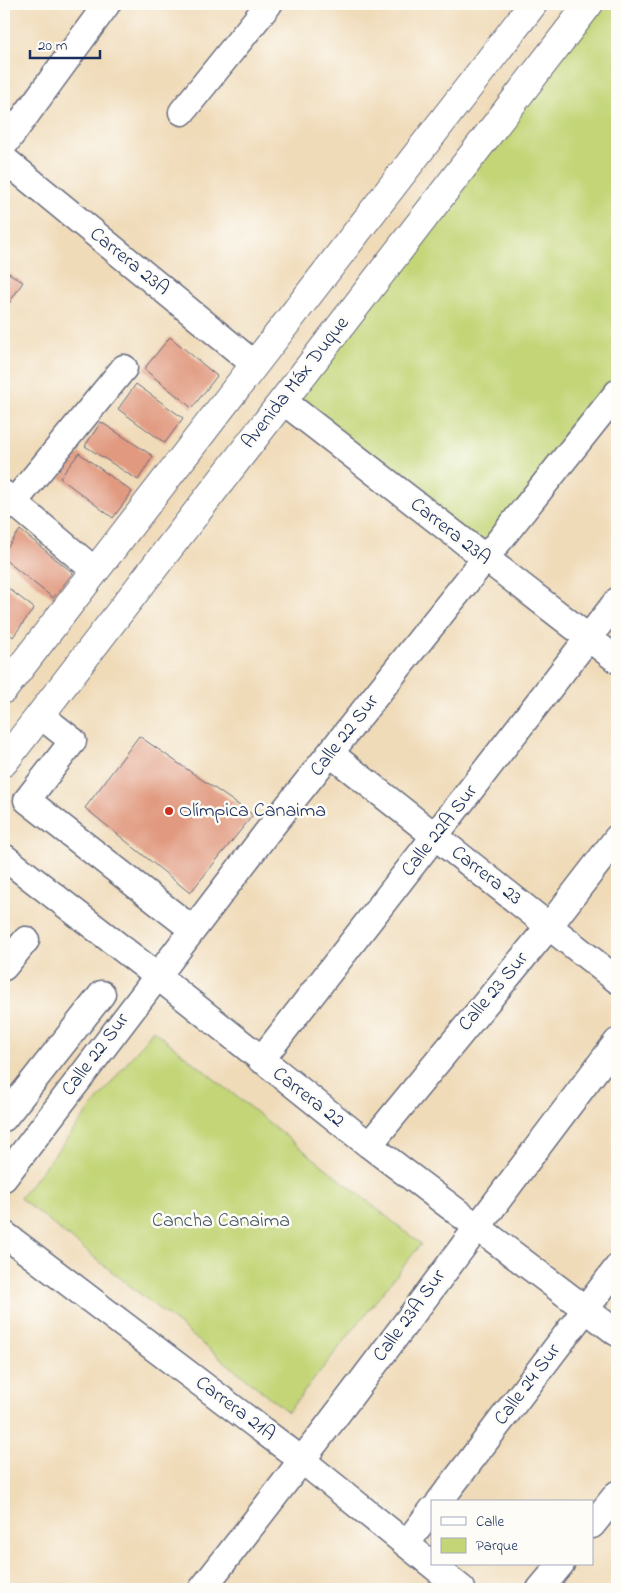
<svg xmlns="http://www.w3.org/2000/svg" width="621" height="1593" font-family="'Indie Flower',sans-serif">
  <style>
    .green { fill: #c3d577; stroke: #6f826a }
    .building { fill: #e19a80 }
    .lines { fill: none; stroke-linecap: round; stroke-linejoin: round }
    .minor-casing { stroke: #666b7e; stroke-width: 29 }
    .major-casing { stroke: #666b7e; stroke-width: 30 }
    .minor { stroke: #fff; stroke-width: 26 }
    .major { stroke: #fff; stroke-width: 28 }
    .poi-dot { fill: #c8321e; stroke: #fdfcf7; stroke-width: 2 }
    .labels { text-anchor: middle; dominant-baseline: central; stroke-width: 5; stroke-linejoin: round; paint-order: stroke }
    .street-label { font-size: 20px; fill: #1b2f5e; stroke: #fdfcf7 }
    .poi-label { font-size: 20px; fill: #1b2f5e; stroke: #fdfcf7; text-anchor: start }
    .park-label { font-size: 20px; fill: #455864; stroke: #fdfcf7 }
  </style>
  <rect width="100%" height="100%" fill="#fdfcf7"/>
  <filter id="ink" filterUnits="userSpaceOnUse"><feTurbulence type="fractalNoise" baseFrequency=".02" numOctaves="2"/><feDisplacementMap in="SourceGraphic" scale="10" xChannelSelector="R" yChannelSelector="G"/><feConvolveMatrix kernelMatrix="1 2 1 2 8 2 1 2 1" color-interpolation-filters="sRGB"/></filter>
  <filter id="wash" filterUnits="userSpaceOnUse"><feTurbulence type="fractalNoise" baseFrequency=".0096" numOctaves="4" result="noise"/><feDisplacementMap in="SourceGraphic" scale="20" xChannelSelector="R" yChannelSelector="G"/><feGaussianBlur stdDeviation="1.12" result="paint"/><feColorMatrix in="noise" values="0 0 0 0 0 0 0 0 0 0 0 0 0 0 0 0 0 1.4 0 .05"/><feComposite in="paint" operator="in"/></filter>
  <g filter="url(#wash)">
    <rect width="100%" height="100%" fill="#f0dbb9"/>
    <path class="green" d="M594,4H617V384L483,546L293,395Z
      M153,1030L421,1244L288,1412L20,1198Z"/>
    <g id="blocks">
      <path class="building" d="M4,270L23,282L4,311Z
        M170,337L217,376L192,408L144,369Z
        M136,384L183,418L165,443L118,409Z
        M101,422L153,456L138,480L85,446Z
        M79,453L132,492L113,518L60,478Z
        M20,530L73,573L53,598L4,559V552Z
        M4,585L34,608L13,637L4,629Z
        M139,736L253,815L190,893L85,808Z"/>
    </g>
  </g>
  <g filter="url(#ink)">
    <use href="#blocks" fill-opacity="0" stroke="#666b7e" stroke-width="1"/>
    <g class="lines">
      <defs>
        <path id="minor" d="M182,112L269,4
          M4,145L107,4
          M4,159L254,364
          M283,401L617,660
          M4,494L94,570
          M14,502L124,368
          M40,715L73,741L27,800L192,929
          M331,754L617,980
          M4,857L156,975L369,1145L617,1333
          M4,967L26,940
          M261,1060L617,601
          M4,1118L102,994
          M369,1145L550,925L617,838
          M4,1178L268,831L617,393
          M4,1234L303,1461L462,1589
          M439,1502L617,1268
          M592,1525L617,1494
          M406,1544L432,1510
          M202,1589C344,1410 478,1224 617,1042
          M540,1589L561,1564"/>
        <path id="major" d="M4,689L533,4
          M4,762L589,4"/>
      </defs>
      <use href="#minor" class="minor-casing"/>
      <use href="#major" class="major-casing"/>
      <use href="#minor" class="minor"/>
      <use href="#major" class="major"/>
    </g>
  </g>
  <circle class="poi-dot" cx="169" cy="811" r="5"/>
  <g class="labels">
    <g class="street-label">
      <text transform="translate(129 262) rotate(39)">Carrera 23A</text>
      <text transform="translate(296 383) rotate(-52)">Avenida Máx Duque</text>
      <text transform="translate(450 532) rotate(38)">Carrera 23A</text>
      <text transform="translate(345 736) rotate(-52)">Calle 22 Sur</text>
      <text transform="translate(440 831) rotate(-52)">Calle 22A Sur</text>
      <text transform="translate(486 876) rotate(38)">Carrera 23</text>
      <text transform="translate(494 992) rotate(-50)">Calle 23 Sur</text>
      <text transform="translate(96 1055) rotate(-53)">Calle 22 Sur</text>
      <text transform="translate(308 1098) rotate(38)">Carrera 22</text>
      <text transform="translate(410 1316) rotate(-54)">Calle 23A Sur</text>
      <text transform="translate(528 1385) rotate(-53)">Calle 24 Sur</text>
      <text transform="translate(235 1409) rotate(37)">Carrera 21A</text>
    </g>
    <g class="poi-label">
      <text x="179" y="811">Olímpica Canaima</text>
    </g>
    <g class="park-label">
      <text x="221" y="1221">Cancha Canaima</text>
    </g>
  </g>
  <rect width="621" height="1593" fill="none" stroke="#fdfcf7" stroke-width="20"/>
  <rect x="431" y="1500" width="162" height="65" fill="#fdfcf7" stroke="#a3aaba"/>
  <rect x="441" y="1517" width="25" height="8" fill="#ffffff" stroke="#a3aaba"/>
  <text x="476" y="1526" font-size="15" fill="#1b2f5e">Calle</text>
  <rect x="441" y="1538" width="25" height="15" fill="#c3d577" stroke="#a3aaba"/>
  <text x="476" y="1550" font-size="15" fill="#1b2f5e">Parque</text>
  <path d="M30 50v8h70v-8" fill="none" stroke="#1b2f5e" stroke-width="2.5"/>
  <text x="38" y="50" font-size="15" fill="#1b2f5e" stroke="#fdfcf7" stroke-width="4" paint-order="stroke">20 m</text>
</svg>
